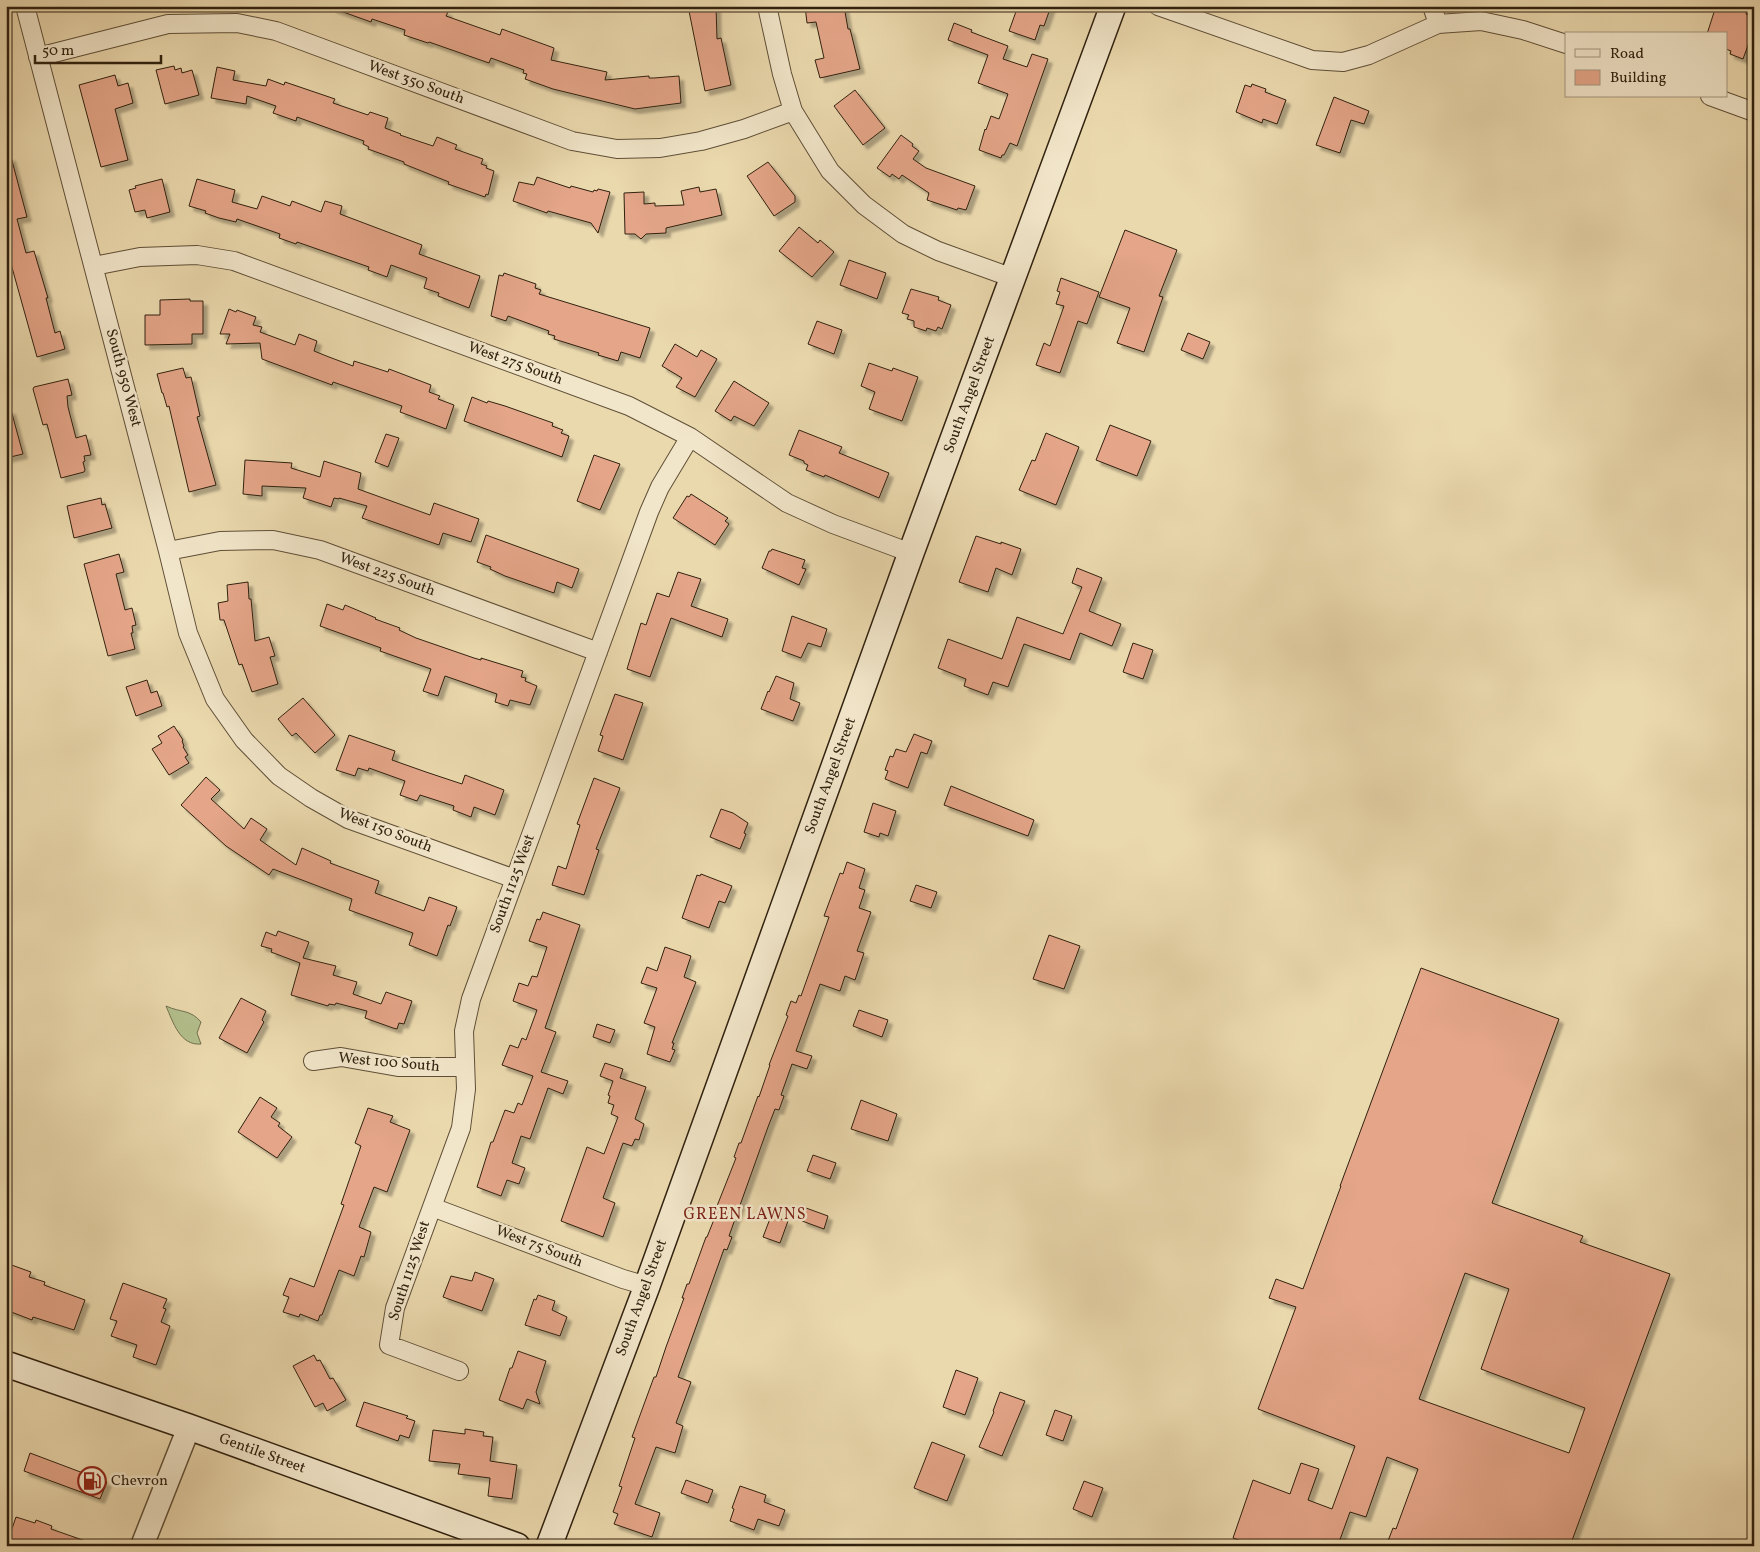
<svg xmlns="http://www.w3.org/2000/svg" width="1760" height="1552" font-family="Vollkorn,serif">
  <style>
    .green { fill: #b3c08d; stroke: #72704e }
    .building { fill: #e4a588; stroke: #30210f; fill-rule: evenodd; filter: url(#shadow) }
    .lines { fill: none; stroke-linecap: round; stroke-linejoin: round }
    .minor-casing { stroke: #5f4f37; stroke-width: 20 }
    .tertiary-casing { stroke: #5f4f37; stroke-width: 25 }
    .secondary-casing { stroke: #30210f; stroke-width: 28 }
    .minor { stroke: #f2e6ca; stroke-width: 18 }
    .tertiary { stroke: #f2e6ca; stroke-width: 22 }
    .secondary { stroke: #f2e6ca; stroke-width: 25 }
    .labels { text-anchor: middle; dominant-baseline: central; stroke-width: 5; stroke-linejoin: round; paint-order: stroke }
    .street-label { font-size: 15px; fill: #30210f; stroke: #f2e6ca }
    .poi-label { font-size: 15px; fill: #30210f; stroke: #f2e6ca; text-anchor: start }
    .neighbourhood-label { font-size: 16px; letter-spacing: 1px; fill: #7a1f14; stroke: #f2e6ca }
  </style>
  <defs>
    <filter id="shadow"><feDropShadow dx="4.5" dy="4.5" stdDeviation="1" flood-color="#0004"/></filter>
  </defs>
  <rect width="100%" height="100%" fill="#ebd9ae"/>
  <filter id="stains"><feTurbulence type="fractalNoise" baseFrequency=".004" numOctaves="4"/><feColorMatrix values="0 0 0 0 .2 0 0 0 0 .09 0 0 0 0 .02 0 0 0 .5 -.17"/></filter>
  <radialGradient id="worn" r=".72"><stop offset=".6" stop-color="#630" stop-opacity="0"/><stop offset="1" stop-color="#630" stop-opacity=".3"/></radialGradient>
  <path class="green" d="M166,1006C181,1013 190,1009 201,1022L197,1033L201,1044C180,1046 173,1022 166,1006Z"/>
  <path class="building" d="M332,6H432L448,12L446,16L500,35L502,29L554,48L551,60L607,72L605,80L649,76V78H654L679,76L681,103L635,109L553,89L525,79L527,74L523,73L524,70L491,58L489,63L429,42L428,43L404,35L405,30L372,19L371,22L332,8Z
    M688,6H716L717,39L721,38L731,85L705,91Z
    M805,6H844L848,29H850L860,69L820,78L815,60L824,58L816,22L807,23Z
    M1018,6H1051L1044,26L1040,25L1035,40L1009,31Z
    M1716,6H1748L1746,14L1754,16V29L1743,59L1730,54L1731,51L1726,49V34H1707Z
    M954,23L972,30L971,32L1008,46L1003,59L1027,67L1032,54L1048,59L1017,146L1010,143L1004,155H1002L1001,158L979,150L985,129L986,130L991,116L999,119L1008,94L978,83L988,55L948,40Z
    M174,66L175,70L181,68L182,73L192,70L199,95L165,104L156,70Z
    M217,67L235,71L233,80L266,86L268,79L284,85L285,82L335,99L333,103L368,115L370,112L388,118L385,128L401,134L400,135L433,146L437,137L457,145L455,149L483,159L481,164L487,166L486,168L494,171L488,195L486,194L485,197L448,184L449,182L404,164V162L368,149L369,147L363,144L364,141L297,117L296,121L273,113L276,106L247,96L246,104L211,98Z
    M115,75L118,86L128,83L133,103L115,109L128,160L101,167L79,85Z
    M1252,84L1266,89L1265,92L1286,100L1277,124L1263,119L1262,123L1236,112L1245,85L1251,87Z
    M855,90L885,128L863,145L834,106Z
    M1334,97L1369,111L1364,124L1351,120L1340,153L1316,145Z
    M901,135L913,144L912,146L919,151L913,159L926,168L975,186L966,210L958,208L957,210L927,200L929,193L902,175L899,179L892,174L890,177L877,168Z
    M6,157H11L27,217L17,219L26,253L34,251L48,298H46L55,333L60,331L65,349L37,357L6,246Z
    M768,162L795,196V202L774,216L747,176Z
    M537,177L570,188L571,186L593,192L594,190L597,191L598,189L610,192L598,233L591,223L548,211L547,213L513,201L519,182L534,185Z
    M162,179L170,212L147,218L145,210L135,212L129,190L136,188L135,186Z
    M197,179L235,190L232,202L257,209L262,196L290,206L292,201L321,212L325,201L342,206L340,214L422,245L419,254L480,276L469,308L438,296L439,293L424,288L427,278L391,265L387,277L368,270L369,267L297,242L296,244L279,238L280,234L237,219L236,222L219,218L205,213L206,211L189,206Z
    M699,187L700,192L716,189L722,215L666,228V233L646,234L641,239L635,234H625L624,193L644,192V204L655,203V206L684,205L681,191Z
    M799,227L818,243L820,240L834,252L812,277L779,251Z
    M1125,230L1177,250L1159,296L1163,297L1144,352L1117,343L1130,308L1099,297Z
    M849,260L886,273L877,299L840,285Z
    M504,273L536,284L535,288L541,290L539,294L650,328L640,358L621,352L618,361L598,355L599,353L554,339L555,336L548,334L549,331L508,316L506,321L491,316L499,275L503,276Z
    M1061,278L1099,292L1087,324L1078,321L1060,373L1036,365L1044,343L1050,346L1064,306L1056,304L1060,292L1057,291Z
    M911,289L939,297L938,300L951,305L942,329L938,327L936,331L927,328L926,331L914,327V321L907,319L909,315L902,313Z
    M190,299V301H203V334H192V344L145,345V315H160V300Z
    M229,309L236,312L237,310L256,317L253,325L262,327L260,332L295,345L299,334L317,341L314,351L329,357L353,366L354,361L388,372L389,369L431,385L429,392L440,396L438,399L454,405L446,429L400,412L402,406L333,382L332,385L262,359L260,343L226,344L230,334H220Z
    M817,321L842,330L834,354L808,344Z
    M1188,333L1210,342L1203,359L1181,350Z
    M675,344L697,357L701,350L717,359L695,397L676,387L682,378L662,366Z
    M869,363L892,371L893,368L918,377L902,421L869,409L875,392L861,386Z
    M183,368L186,378L191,377L200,416L197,417L216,485L189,492L169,406L167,407L163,393H162L157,374Z
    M68,379L72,395L67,396L68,407L76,438L86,435L91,455L84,456L85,461L83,462L85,470L84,472L61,478L47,424L43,425L33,389L34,387Z
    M734,381L769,403L754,426L734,416L731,421L715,411Z
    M472,397L487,403L488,401L505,406L553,423L552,426L563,430L561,433L569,436L562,457L464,421Z
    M6,410H11L23,454L6,458Z
    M1110,425L1151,441L1137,476L1096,460Z
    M799,430L842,447L839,453L889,473L879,498L825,475L824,477L806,470L808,465L804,463V461L789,455Z
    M1046,433L1079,447L1056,505L1019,490L1032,460L1035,461Z
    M386,434L399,438L388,467L375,462Z
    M594,455L620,464L600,510L577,501Z
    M245,460L292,463L291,468L320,477L324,461L361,473L358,489L430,515L434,503L479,519L471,542L443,533L439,545L362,518L367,506L339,498V499L334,498L331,507L303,498L306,488L262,486V496L243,494Z
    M691,494L728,518L725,521L729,524L715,545L673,518L687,496L689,497Z
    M101,498L102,505L105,504L112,528L74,538L67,506Z
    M486,535L579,569L572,588L557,582L554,593L505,576L490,569L491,567L477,562Z
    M976,536L1001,544V542L1021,549L1012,575L996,568L988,592L959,582Z
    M772,549L805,560L802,568L806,569L799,585L762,568L769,551H771Z
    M119,554L124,572L116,574L125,610L132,608L136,625L132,626L133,633H131L135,649L108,656L84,564Z
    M1077,568L1102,578L1089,611L1121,624L1112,646L1080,633L1070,660L1024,644L1008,687L993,682L988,695L964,686L966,679L938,668L948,639L1002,659L1017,617L1063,634L1082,587L1072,583Z
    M678,572L701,579L691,606L728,619L722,637L671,618L650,677L627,669L641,623L646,625L657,593L669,597Z
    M248,582L249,599H251L255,641L269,637L275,656L270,657L278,684L252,692L242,664L239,665L224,620H220L218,603L228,601L227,585Z
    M327,604L343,610L345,605L376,618L375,619L400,628L399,630L416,638L474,658L481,660V658L523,671L521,677L526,678L525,681L537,686L530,705L510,700L508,706L495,702L497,694L445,676L438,696L423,691L431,669L380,651L381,648L320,626Z
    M792,616L827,629L821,647L808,643L801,658L782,651Z
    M1133,643L1153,650L1143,679L1123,672Z
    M776,676L794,683L790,699L800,703L793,721L761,709L768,691L769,692Z
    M147,680L151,693L157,691L162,706L136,716L126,687Z
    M615,694L643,703L623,760L598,751L603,736L600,735Z
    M303,698L335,735L315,753L296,733L292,736L278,719Z
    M174,726L183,740L182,741L184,746L183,747L188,755L185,757L189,763L169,775L152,749L162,743L158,736Z
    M914,734L932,741L927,754L921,752L908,788L885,779L888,771L885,770L890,756L893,757L896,749L906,752Z
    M349,735L395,751L392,760L426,772L462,784L465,775L504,790L495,815L474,807L471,817L453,810L454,806L420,795L417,801L400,795L405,781L369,768L368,771L358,768L355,776L336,770Z
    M206,777L220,790L211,799L244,829L251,818L267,829L260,840L296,865L302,848L331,861L330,863L379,881L375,893L424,911L429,897L457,907L450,926L448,925L437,956L409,945L413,933L349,910L352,899L273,869L269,875L226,846L181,805Z
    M594,778L620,788L596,849L599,850L584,895L552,885L558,866L566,869L580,825L577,824Z
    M951,786L1034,820L1028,836L944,805Z
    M873,803L896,811L888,836L880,833L879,837L864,832Z
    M721,809L733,813L748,823L744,833L746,834L740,849L710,837Z
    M847,862L865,869L859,888L865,890L859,908L871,912L857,951L864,953L855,980L845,976L840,991L820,984L796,1051L812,1056L807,1069L792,1064L781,1095L784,1096L779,1110L775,1109L768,1127L729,1236L732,1237L727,1250L724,1249L678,1377L691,1382L676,1423L683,1426L675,1453L656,1447L635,1504L660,1513L652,1537L614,1524L618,1514L613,1512L622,1487L619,1486L635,1438L632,1437L654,1377H656L666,1347L684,1298H682L687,1284H689L706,1237H707L719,1207L717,1206L736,1158L734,1157L739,1143H741L758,1096L759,1097L770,1065H769L788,1016L786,1015L791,1001L796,1003L799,995L801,996L829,917L824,916L840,873L843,874Z
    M701,874L732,886L725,903L719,901L709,928L682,918L697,875L700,876Z
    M916,885L937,892L931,908L910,901Z
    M543,912L580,925L545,1028L556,1032L541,1072L568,1081L563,1094L548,1088L530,1139L521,1136L512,1163L525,1168L519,1184L507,1180L501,1196L477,1187L491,1142H493L505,1110L514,1113L518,1103L522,1105L533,1076L502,1065L510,1045L518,1048L522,1038L526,1040L537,1010L513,1001L519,983L528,986L532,976L537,977L547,947L529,941L537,919L540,920Z
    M278,931L309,942L303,958L336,966L333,975L357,982L353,994L381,1004L386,992L412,1001L404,1024L399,1023L397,1029L393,1028L365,1018L367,1011L336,1003L335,1005L329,1004L328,1006L291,995L300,963L271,952L272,949L261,946L266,932L276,936Z
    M1049,935L1080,946L1064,989L1033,979Z
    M665,947L691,956L684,977L696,982L672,1043H674L672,1049L675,1050L670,1062L647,1054L655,1027L644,1023L657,988L641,983L647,967L657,971Z
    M1421,968L1559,1019L1492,1203L1583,1236L1580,1242L1670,1274L1570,1546H1386L1393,1528L1396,1529L1418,1469L1387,1457L1366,1517L1350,1512L1338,1545L1323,1540L1321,1546H1255L1233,1538L1253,1480L1290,1494L1301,1463L1319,1469L1308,1500L1332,1509L1355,1446L1258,1409L1296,1307L1269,1298L1276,1279L1303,1289L1341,1186H1340ZM1465,1273L1509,1289L1481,1369L1585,1408L1569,1453L1419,1399Z
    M241,998L266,1011L262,1020L264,1022L247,1053L219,1038Z
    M859,1010L888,1020L882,1037L853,1026Z
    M597,1024L615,1030L610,1043L593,1037Z
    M605,1063L623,1069L620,1078L646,1087L635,1119L644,1124L639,1140L635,1139L632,1146L623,1143L603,1198L615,1203L603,1237L561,1221L587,1147L604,1154L618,1117L611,1114L614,1105L608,1103L610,1096L608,1095L613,1081L600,1076Z
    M260,1097L277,1108L271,1117L280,1123L278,1126L292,1137L277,1158L238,1132Z
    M861,1100L897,1114L888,1141L851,1129Z
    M368,1108L393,1116L390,1122L410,1130L387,1192L374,1187L359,1227L371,1232L364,1257L361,1256L354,1276L339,1270L322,1315H320L318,1321L300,1314L299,1317L283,1312L289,1297L283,1295L290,1278L314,1287L344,1205L341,1204L361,1146L355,1143Z
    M813,1155L836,1163L830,1179L807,1171Z
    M806,1208L828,1216L824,1229L802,1221Z
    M771,1216L788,1221L780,1243L763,1237Z
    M6,1263L31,1272L29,1277L45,1282L44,1285L85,1300L74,1330L33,1317L32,1320L6,1310Z
    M475,1272L494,1279L482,1311L443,1297L451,1276L472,1281Z
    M123,1283L167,1299L163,1308L166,1309L161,1322L170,1326L156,1365L133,1357L137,1345L111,1336L117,1321L110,1319Z
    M538,1295L555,1301L552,1310L567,1317L560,1336L525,1325L534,1299L536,1300Z
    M518,1351L546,1361L536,1392L540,1404L527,1399L523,1409L499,1400L510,1368H512Z
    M314,1355L317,1361L320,1360L330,1379L333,1378L346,1400L327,1411L323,1403L315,1407L293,1366Z
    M956,1370L978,1378L965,1415L943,1407Z
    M1000,1392L1025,1401L1002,1456L979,1447L994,1412L993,1411Z
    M364,1402L408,1416L406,1418L415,1421L409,1438L400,1435L398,1441L356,1426Z
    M1055,1410L1072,1416L1063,1441L1046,1435Z
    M465,1429L484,1432L483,1436L493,1437L490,1461L517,1465L512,1499L488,1496L490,1478L458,1474L460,1464L429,1461L433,1430L465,1434Z
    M932,1442L965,1455L947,1501L914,1488Z
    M30,1453L107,1482L100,1499L24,1471Z
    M686,1480L713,1490L708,1503L681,1493Z
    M1084,1481L1103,1488L1092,1517L1073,1509Z
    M740,1486L766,1495L764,1502L785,1510L779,1526L758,1519L754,1530L730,1521L734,1509L732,1508Z
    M16,1517L35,1523L36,1520L52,1526L51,1529L94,1544V1546H6Z"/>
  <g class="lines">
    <defs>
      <path id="minor" d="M25,6L168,551L188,633L215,699L244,740L279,776L311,798L348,819L515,879
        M767,6L782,74L793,111L830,171L864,205L903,234L938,251L1013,278
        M1158,6L1312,60L1343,62L1369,55L1438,24L1481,21L1523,30L1566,44
        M1432,6L1438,24
        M38,57L168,24L237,23L276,31L572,141L617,149L660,148L701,141L744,129L793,111
        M1710,96L1754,112
        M94,266L140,257L197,255L234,261L629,406L690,437L787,503L833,524L911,553
        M168,551L220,541L273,540L320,550L598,652
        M313,1061L341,1057L398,1067H465
        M432,1207L623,1279L647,1286
        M459,1371L389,1345L395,1308L461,1128L466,1089L464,1031L471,999L649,512L660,487L690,437"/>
      <path id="tertiary" d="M142,1546L189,1427"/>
      <path id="secondary" d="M6,1364L189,1427L517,1546
        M549,1546L647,1286L911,553L1113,6"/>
    </defs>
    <use href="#minor" class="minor-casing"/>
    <use href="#tertiary" class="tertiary-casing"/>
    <use href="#secondary" class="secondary-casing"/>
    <use href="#minor" class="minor"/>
    <use href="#tertiary" class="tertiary"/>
    <use href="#secondary" class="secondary"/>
  </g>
  <defs>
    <symbol id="fuel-ring" viewBox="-11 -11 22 22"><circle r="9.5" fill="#f2e6ca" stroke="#8f2418" stroke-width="1.5"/><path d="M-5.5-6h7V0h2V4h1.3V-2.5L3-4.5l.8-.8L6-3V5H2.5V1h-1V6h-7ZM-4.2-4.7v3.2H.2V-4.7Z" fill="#8f2418"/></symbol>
  </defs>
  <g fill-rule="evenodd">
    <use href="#fuel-ring" x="76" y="1465" width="32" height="32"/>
  </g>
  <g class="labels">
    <g class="street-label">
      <text transform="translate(416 83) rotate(20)">West 350 South</text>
      <text transform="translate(515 364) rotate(20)">West 275 South</text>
      <text transform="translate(123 378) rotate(75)">South 950 West</text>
      <text transform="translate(970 395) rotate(-70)">South Angel Street</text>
      <text transform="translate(387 575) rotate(20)">West 225 South</text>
      <text transform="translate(831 776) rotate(-70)">South Angel Street</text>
      <text transform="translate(385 831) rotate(21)">West 150 South</text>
      <text transform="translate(513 884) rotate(-70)">South 1125 West</text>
      <text transform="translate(389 1063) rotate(5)">West 100 South</text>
      <text transform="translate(539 1247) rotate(21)">West 75 South</text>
      <text transform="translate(410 1271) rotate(-72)">South 1125 West</text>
      <text transform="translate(642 1298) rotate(-70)">South Angel Street</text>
      <text transform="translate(262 1454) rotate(20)">Gentile Street</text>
    </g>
    <g class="poi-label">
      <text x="111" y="1481">Chevron</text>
    </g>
    <g class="neighbourhood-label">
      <text x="745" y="1215">GREEN LAWNS</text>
    </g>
  </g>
  <rect width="1760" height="1552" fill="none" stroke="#ebd9ae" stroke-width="25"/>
  <rect x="8" y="8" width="1745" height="1537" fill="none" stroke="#30210f" stroke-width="2.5"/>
  <rect x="12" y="12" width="1735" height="1527" fill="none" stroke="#30210f"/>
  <rect x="1565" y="32" width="162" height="65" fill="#f2e6ca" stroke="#a4977f"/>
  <rect x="1575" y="49" width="25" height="8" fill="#f2e6ca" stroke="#a4977f"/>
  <text x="1610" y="58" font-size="15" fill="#30210f">Road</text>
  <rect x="1575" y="70" width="25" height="15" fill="#e4a588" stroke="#a4977f"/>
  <text x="1610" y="82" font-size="15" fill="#30210f">Building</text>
  <path d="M35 55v8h126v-8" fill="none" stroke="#30210f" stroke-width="2.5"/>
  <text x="42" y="55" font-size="15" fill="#30210f" stroke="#f2e6ca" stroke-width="4" paint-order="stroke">50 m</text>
  <rect width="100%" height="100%" filter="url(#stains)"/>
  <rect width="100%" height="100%" fill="url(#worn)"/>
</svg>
